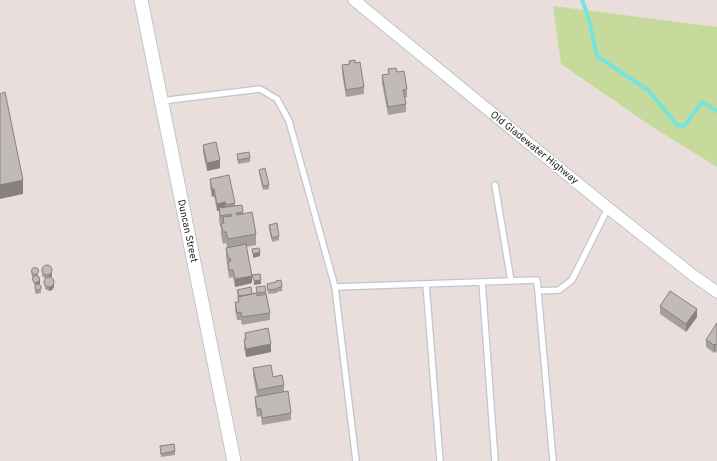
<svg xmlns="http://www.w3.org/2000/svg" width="717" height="461" font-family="Overpass,sans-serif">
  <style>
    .green { fill: #c6db9b }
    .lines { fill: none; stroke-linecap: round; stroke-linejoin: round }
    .stream { stroke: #76e3dc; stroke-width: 4 }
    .service-casing { stroke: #bfc6ce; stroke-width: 8 }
    .minor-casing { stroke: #bfc6ce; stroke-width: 13 }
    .tertiary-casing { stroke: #bfc6ce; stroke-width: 15 }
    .service { stroke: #fff; stroke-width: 5.5 }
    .minor { stroke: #fff; stroke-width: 11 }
    .tertiary { stroke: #fff; stroke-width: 13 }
    .wall { fill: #a6a09d }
    .shaded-wall { fill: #87827f }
    .building { fill: #c1bab6; stroke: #87827f }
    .labels { text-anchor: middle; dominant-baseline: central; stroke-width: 3; stroke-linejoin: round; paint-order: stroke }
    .street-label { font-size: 10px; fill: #282828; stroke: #fff }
  </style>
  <rect width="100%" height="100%" fill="#e9dedb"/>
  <path class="green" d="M553,6L717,27V167L651,126L561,64Z"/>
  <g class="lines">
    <path class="stream" d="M582,0L588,16L597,56L625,75L648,90L677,125L684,126L702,102L717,111"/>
    <defs>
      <path id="service" d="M161,101L260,89L277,99L289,121L335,287L356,461
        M495,185L511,281
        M482,282L495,461
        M426,284L440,461
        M335,287L537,280L553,461
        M538,291L559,290L572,280L608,208"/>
      <path id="minor" d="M354,0L608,208L694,276L717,292"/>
      <path id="tertiary" d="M141,0L234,461"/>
    </defs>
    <use href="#service" class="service-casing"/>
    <use href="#minor" class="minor-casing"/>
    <use href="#tertiary" class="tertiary-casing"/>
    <use href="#service" class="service"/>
    <use href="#minor" class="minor"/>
    <use href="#tertiary" class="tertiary"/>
  </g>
  <path class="wall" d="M349,61L355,63L364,87V94L346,97L342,73V65L349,64Z
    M388,69L407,89V97L405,98L406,104V112L388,115L382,83V75L388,74Z
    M203,145L220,168L207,171L203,153Z
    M237,154L250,158V162L238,164Z
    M259,170L269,185V189L263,190L259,173Z
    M210,179L235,203V206L243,212V214L256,234V245L246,247L252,283L235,287L233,277L229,278L226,256V248H227L226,243L223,244L221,235V227H220L219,219V211H217L214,196L212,197L210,187Z
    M269,225L279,236V240L272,242L269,229Z
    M42,268L52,276L50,278L54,287L52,290L49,291L45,289L44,282L46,279L42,276Z
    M31,271L38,274V276L40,283L39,284L41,290V293L36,294L35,293V285H34L33,278L32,277Z
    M267,284L282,287V291L277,292V293L268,294Z
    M256,287L266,292L270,313V320L242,325L241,320H237L235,310V302H238L237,290L257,296V295Z
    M660,306L697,317L686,332L660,314Z
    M717,323V353L715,351L714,353L706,347V340Z
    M245,333L271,352L246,357L244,348Z
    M253,368L273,377L284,385V392L291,413V420L262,425L261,416L257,417L255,404V397L257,396L253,375Z
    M160,446L175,451V455L161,457Z"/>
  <path class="shaded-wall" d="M220,160V168L207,171V163Z
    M23,180V194L0,199V185Z
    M212,189H214V196L212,197Z
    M225,202V210L219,208V211H217V204Z
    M260,252V256L253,258V254Z
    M52,272V276L49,278V275Z
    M252,276V283L235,287V279Z
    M40,279V283L39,285L36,286V282Z
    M261,280V284L254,285V281Z
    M54,284V287L52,290L49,291V287Z
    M697,309V317L686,332V324Z
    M271,344V352L246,357V349Z
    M715,344V351L714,353V345Z"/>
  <path class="building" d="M355,60V63L360,62L364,87L346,90L342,65L350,64L349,61Z
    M396,68L397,72L404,71L407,89L403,90L406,104L388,107L382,75L389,74L388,69Z
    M5,92L23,180L0,185V94Z
    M216,142L220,160L207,163L203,145Z
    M249,152L250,158L238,160L237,154Z
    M265,168L269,185L263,186L259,170Z
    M229,175L235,203L226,205L225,202L217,204L214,189H212L210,179Z
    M242,205L243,212L236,213L237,215L252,212L256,234L228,239L226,232H223L221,224L224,223L223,217L232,216L231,214L220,216L219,208Z
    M277,223L279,236L272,238L269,225Z
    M246,244L252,276L235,279L233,270H229L228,261H231L230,258H228L226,248Z
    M259,248L260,252L253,254L252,249Z
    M42 270a5 5 0 1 1 10 0a5 5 0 1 1-10 0Z
    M31.5 271a3.5 3.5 0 1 1 7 0a3.5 3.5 0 1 1-7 0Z
    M260,274L261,280L254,281L252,275Z
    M32.5 279a3.5 3.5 0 1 1 7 0a3.5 3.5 0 1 1-7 0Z
    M44 282a5 5 0 1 1 10 0a5 5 0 1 1-10 0Z
    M281,280L282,287L277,288V289L268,290L267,284L276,282V281Z
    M37,284H39L41,286V289L36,290L35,289V286Z
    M265,286L266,292L257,293L256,287Z
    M251,287L252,294L239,296L237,290Z
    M670,291L697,309L686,324L660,306Z
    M256,293L257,296L266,294L270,313L242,317L241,312L237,313L235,302H239L238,297Z
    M717,323V345L715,344L714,345L706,340Z
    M268,328L271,344L246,349L244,340L246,339L245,333Z
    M271,365L273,377L282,375L284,385L258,390L253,368Z
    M288,391L291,413L262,418L261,409H257L255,397Z
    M174,444L175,451L161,454L160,446Z"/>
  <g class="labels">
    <g class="street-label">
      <text transform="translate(534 148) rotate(39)">Old Gladewater Highway</text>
      <text transform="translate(187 231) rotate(78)">Duncan Street</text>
    </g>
  </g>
</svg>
